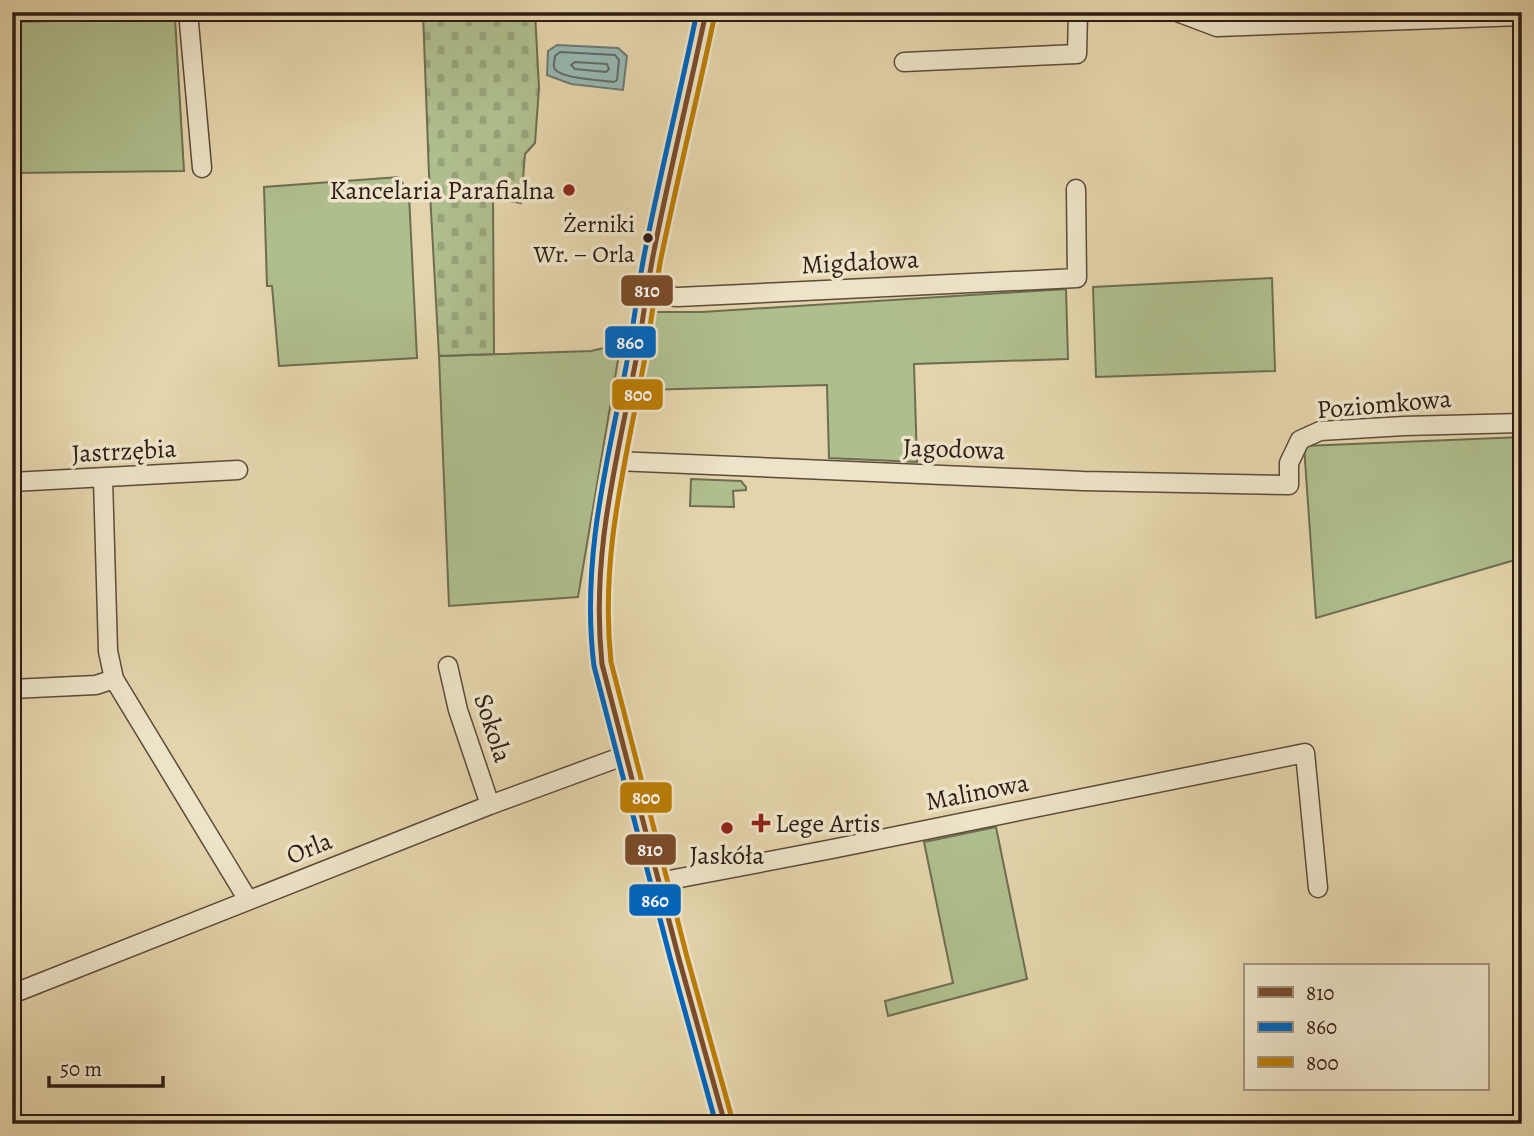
<svg xmlns="http://www.w3.org/2000/svg" width="1534" height="1136" font-family="Alegreya,serif">
  <style>
    .green { fill: #afbe8d; stroke: #6e6d51; stroke-width: 2 }
    .cemetery { fill: url(#cemetery-stones); stroke: #6e6d51; stroke-width: 2 }
    .water { fill: #97b7b1; stroke: #6d7973; stroke-width: 2 }
    .lines { fill: none; stroke-linecap: round; stroke-linejoin: round }
    .shore { stroke: #626a63; stroke-width: 2 }
    .minor-casing { stroke: #5c4a3a; stroke-width: 21 }
    .minor { stroke: #ede3c8; stroke-width: 18 }
    .bus-1-casing { stroke: #ede3c8; stroke-width: 10 }
    .bus-2-casing { stroke: #ede3c8; stroke-width: 10 }
    .bus-3-casing { stroke: #ede3c8; stroke-width: 10 }
    .bus-1 { stroke: #7a4b2a; stroke-width: 5 }
    .bus-2 { stroke: #0065bd; stroke-width: 5 }
    .bus-3 { stroke: #bb7d06; stroke-width: 5 }
    .poi-dot { fill: #8f2418; stroke: #ede3c8; stroke-width: 2.5 }
    .bus-dot { fill: #2e1c15; stroke: #ede3c8; stroke-width: 2.5 }
    .labels { text-anchor: middle; dominant-baseline: central; stroke-width: 7; stroke-linejoin: round; paint-order: stroke }
    .bus-label { font-size: 24px; fill: #2e1c15; stroke: #ede3c8; text-anchor: end }
    .poi-label { font-size: 26px; fill: #2e1c15; stroke: #ede3c8; text-anchor: end }
    .street-label { font-size: 26px; fill: #2e1c15; stroke: #ede3c8 }
    .line-badge { stroke: #ede3c8; stroke-width: 2.5 }
    .badge-label { font-size: 19px; text-anchor: middle; font-weight: bold; fill: #fff }
  </style>
  <defs>
    <pattern id="cemetery-stones" width="16" height="16" patternUnits="userSpaceOnUse" patternTransform="scale(1.75)"><rect width="16" height="16" fill="#afbe8d"/><path d="M2 7V4a2 2 0 0 1 4 0v3zM10 15v-3a2 2 0 0 1 4 0v3z" fill="#97a379"/></pattern>
  </defs>
  <rect width="100%" height="100%" fill="#e4d4ab"/>
  <filter id="stains"><feTurbulence type="fractalNoise" baseFrequency=".00286" numOctaves="4"/><feColorMatrix values="0 0 0 0 .2 0 0 0 0 .09 0 0 0 0 .02 0 0 0 .5 -.17"/></filter>
  <radialGradient id="worn" r=".72"><stop offset=".6" stop-color="#630" stop-opacity="0"/><stop offset="1" stop-color="#630" stop-opacity=".3"/></radialGradient>
  <path class="green" d="M175,18L184,171L12,173V22Z
    M399,177L409,195L417,358L279,366L272,286H267L264,187Z
    M1272,278L1275,371L1096,377L1093,287Z
    M1066,289L1068,359L914,364L917,462L829,458L827,385L643,390L656,312H702Z
    M613,346L618,360L578,597L449,606L439,356L591,351Z
    M1522,437V558L1316,618L1304,446Z
    M691,479L741,481L746,487V490L733,491L734,507L690,506Z
    M996,827L1027,979L888,1016L885,1001L953,983L924,842Z"/>
  <path class="cemetery" d="M423,12H535L539,88L535,143L525,154L521,203L493,198L494,354L439,356L429,175Z"/>
  <path class="water" d="M557,45L618,48L627,56L623,90L571,84L547,75L548,51Z"/>
  <g class="lines">
    <path class="shore" d="M560,52L615,55L619,60L617,80L614,82C602,80 557,79 554,67C553,64 555,60 555,56Z
      M575,62L607,64L609,69L606,72L575,69L571,65Z"/>
    <defs>
      <path id="minor" d="M188,12L202,168
        M706,12C687,106 663,198 646,292C641,316 640,341 635,365C617,463 586,564 602,664L679,959L725,1124
        M1177,12L1217,27L1522,16
        M904,62L1077,54L1078,12
        M645,295L678,297L1077,278L1076,189
        M616,461L1083,481L1289,485V463L1300,440L1320,431L1404,426L1522,423
        M103,479L108,651L114,679L248,900
        M12,482L238,470
        M448,666L458,710L490,805
        M12,689L96,685L114,679
        M659,882L832,849L1305,753L1318,888
        M12,994L490,805L626,755"/>
    </defs>
    <use href="#minor" class="minor-casing"/>
    <use href="#minor" class="minor"/>
    <defs>
      <path id="bus-1" d="M706,12C689,94 669,174 653,256C646,292 642,329 635,365C615,469 591,557 602,664L679,959L725,1124"/>
      <path id="bus-2" d="M697,12C680,94 660,175 644,256C637,293 633,330 626,367C606,466 581,564 594,666L671,961L716,1124"/>
      <path id="bus-3" d="M715,14C698,95 678,176 661,258C654,295 650,332 643,368C624,469 600,559 611,662L687,957L733,1122"/>
    </defs>
    <use href="#bus-1" class="bus-1-casing"/>
    <use href="#bus-2" class="bus-2-casing"/>
    <use href="#bus-3" class="bus-3-casing"/>
    <use href="#bus-1" class="bus-1"/>
    <use href="#bus-2" class="bus-2"/>
    <use href="#bus-3" class="bus-3"/>
  </g>
  <g class="poi-dot">
    <circle cx="569" cy="190" r="7"/>
    <path d="M757.5 812.5h7v7h7v7h-7v7h-7v-7h-7v-7h7z"/>
    <circle cx="727" cy="828" r="7"/>
  </g>
  <circle class="bus-dot" cx="648" cy="238" r="6"/>
  <g class="labels">
    <g class="bus-label">
      <text x="635" y="224">Żerniki<tspan x="635" dy="30">Wr. – Orla</tspan></text>
    </g>
    <g class="poi-label">
      <text x="555" y="190">Kancelaria Parafialna</text>
      <text x="775" y="823" text-anchor="start">Lege Artis</text>
      <text x="727" y="855" text-anchor="middle">Jaskóła</text>
    </g>
    <g class="street-label">
      <text transform="translate(860 262) rotate(-3)">Migdałowa</text>
      <text transform="translate(1384 404) rotate(-5)">Poziomkowa</text>
      <text transform="translate(954 449) rotate(2)">Jagodowa</text>
      <text transform="translate(124 451) rotate(-3)">Jastrzębia</text>
      <text transform="translate(493 728) rotate(72)">Sokola</text>
      <text transform="translate(977 792) rotate(-11)">Malinowa</text>
      <text transform="translate(309 848) rotate(-22)">Orla</text>
    </g>
  </g>
  <g class="line-badge">
    <rect x="620" y="274" width="54" height="33" rx="7" fill="#7a4b2a"/>
    <rect x="604" y="325" width="53" height="34" rx="7" fill="#0065bd"/>
    <rect x="611" y="378" width="53" height="33" rx="7" fill="#bb7d06"/>
    <rect x="619" y="781" width="54" height="33" rx="7" fill="#bb7d06"/>
    <rect x="624" y="833" width="53" height="33" rx="7" fill="#7a4b2a"/>
    <rect x="628" y="883" width="54" height="34" rx="7" fill="#0065bd"/>
  </g>
  <g class="badge-label">
    <text x="647" y="297">810</text>
    <text x="630" y="349">860</text>
    <text x="638" y="401">800</text>
    <text x="646" y="804">800</text>
    <text x="650" y="856">810</text>
    <text x="655" y="907">860</text>
  </g>
  <rect width="1534" height="1136" fill="none" stroke="#e4d4ab" stroke-width="42"/>
  <rect x="14" y="14" width="1506" height="1108" fill="none" stroke="#2e1c15" stroke-width="3.5"/>
  <rect x="21" y="21" width="1492" height="1094" fill="none" stroke="#2e1c15" stroke-width="2"/>
  <rect x="1244" y="964" width="245" height="126" fill="#ede3c8" stroke="#a19380" stroke-width="2"/>
  <rect x="1258" y="987" width="35" height="10" fill="#7a4b2a" stroke="#a19380" stroke-width="2"/>
  <text x="1306" y="1000" font-size="21" fill="#2e1c15">810</text>
  <rect x="1258" y="1022" width="35" height="10" fill="#0065bd" stroke="#a19380" stroke-width="2"/>
  <text x="1306" y="1034" font-size="21" fill="#2e1c15">860</text>
  <rect x="1258" y="1057" width="35" height="10" fill="#bb7d06" stroke="#a19380" stroke-width="2"/>
  <text x="1306" y="1070" font-size="21" fill="#2e1c15">800</text>
  <path d="M49 1076v10h114v-10" fill="none" stroke="#2e1c15" stroke-width="3.5"/>
  <text x="60" y="1076" font-size="21" fill="#2e1c15" stroke="#ede3c8" stroke-width="5" paint-order="stroke">50 m</text>
  <rect width="100%" height="100%" filter="url(#stains)"/>
  <rect width="100%" height="100%" fill="url(#worn)"/>
</svg>
